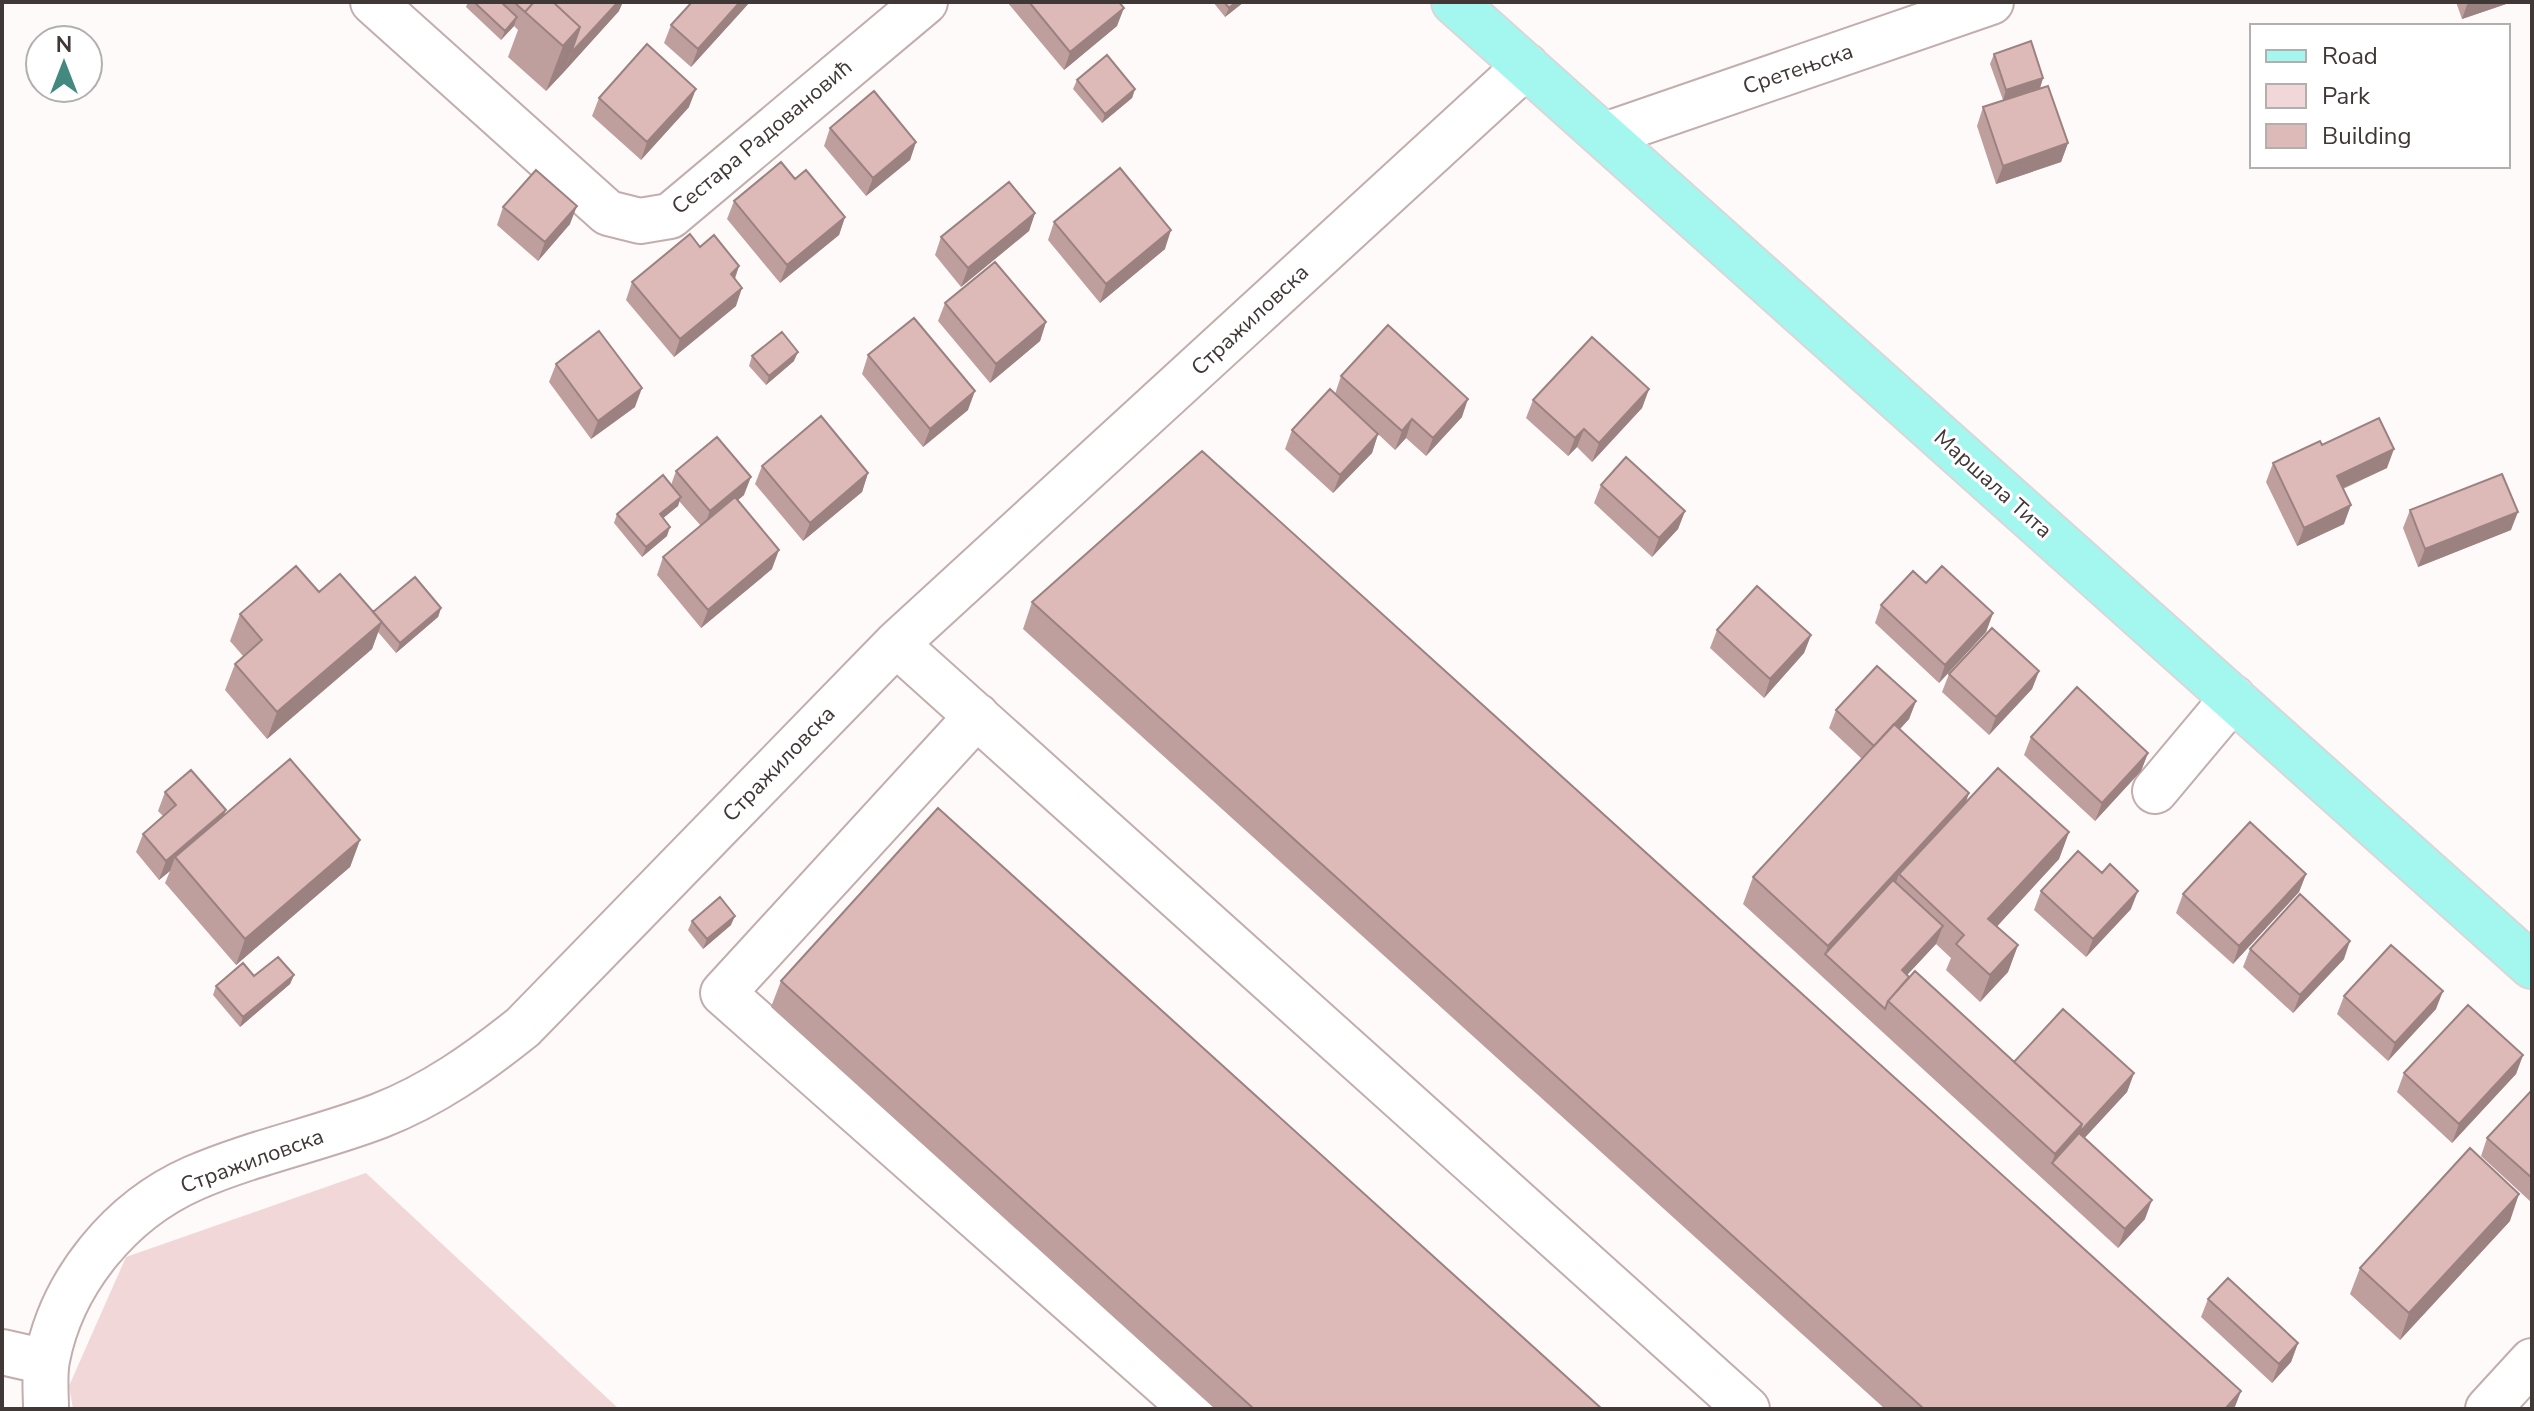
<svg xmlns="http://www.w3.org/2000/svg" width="2534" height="1411" font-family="'Nunito Sans',sans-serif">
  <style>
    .green { fill: #f1d7d7 }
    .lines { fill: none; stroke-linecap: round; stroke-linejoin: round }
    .minor-casing { stroke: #c2aead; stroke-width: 48 }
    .major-casing { stroke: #d9d7d7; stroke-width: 48 }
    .minor { stroke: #fff; stroke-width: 44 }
    .major { stroke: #a3f7ee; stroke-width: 44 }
    .wall { fill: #be9f9e }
    .shaded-wall { fill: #9b8281 }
    .building { fill: #ddb9b8; stroke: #9b8281; stroke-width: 2 }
    .labels { text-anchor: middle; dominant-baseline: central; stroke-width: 6; stroke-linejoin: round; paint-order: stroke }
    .street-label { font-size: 22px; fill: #403737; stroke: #fff }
  </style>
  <rect width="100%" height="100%" fill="#fefafa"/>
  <path class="green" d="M366,1173L619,1409H73L69,1386L126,1257Z"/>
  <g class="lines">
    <defs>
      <path id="minor" d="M373,2L608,213L640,221L670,216L925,2
        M1605,135L1991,2
        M896,644L1747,1409
        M977,716L723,993L1193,1409
        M2155,791L2233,698
        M2,1352L46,1362
        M46,1409C46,1393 44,1376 47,1360C62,1281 121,1210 194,1178C254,1152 319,1139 379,1116C433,1095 478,1063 523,1027L896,644L1526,66
        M2488,1409L2532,1361"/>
      <path id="major" d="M1454,2L2532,966"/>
    </defs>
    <use href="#minor" class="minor-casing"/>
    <use href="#major" class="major-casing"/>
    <use href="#minor" class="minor"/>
    <use href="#major" class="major"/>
  </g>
  <path class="wall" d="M468,2H618L619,11L546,91L508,57L518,30L514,26L501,40L466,7Z
    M750,2L691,67L664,43L671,25Z
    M1007,2H1119L1117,26L1064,70Z
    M1213,2H1244L1225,17Z
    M2456,2H2512L2462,19Z
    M1994,54L2043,78L2040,88L2003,100L1990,64Z
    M1077,80L1135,89L1132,98L1102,123L1073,89Z
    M599,98L689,107L641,160L592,116Z
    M1983,107L2068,143L2061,162L1996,184L1977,126Z
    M830,128L916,142L910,160L866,196L824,146Z
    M795,179L845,217L839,235L780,283L727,219L734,201Z
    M503,207L570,224L538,261L497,225Z
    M1035,213L1029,231L961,287L935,255L941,237Z
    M1054,222L1165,249L1100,303L1048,240Z
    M700,247L739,266L735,279L736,306L674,357L626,300L632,282Z
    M945,303L1046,322L1040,341L990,383L938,321Z
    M868,355L968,410L923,447L862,374Z
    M752,356L794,361L766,385L749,366Z
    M556,364L635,407L591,439L549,382Z
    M1341,376L1462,417L1426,456L1406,438L1395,450L1378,434L1372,453L1333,493L1285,449L1292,430L1335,394Z
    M1649,389L1642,408L1592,462L1577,447L1568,456L1526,418L1533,400Z
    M2322,445L2387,468L2343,489L2344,524L2297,546L2266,482L2273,463Z
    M762,466L868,473L862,492L803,541L755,484Z
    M676,471L744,495L738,500L772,569L701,628L657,575L663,557L701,526L679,501L678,506L663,518L667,536L642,557L614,523L617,514L671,485Z
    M1601,485L1685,511L1678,529L1652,557L1594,503Z
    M2410,510L2511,530L2418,567L2403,528Z
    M1926,583L1993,613L1986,632L1939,683L1875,623L1881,605Z
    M1032,602L2241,1391L2234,1409H1885L1023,629Z
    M441,608L438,617L396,653L378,632L372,649L267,739L225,690L235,664L243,656L230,641L240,614L373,612Z
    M1717,630L1811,635L1804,653L1764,698L1710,648Z
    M2039,671L2032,689L1989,735L1942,692L1949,674Z
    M1916,701L1909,719L1900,729L1966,802L2069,832L2059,859L1997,926L2018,945L2008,972L1980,1002L1946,970L1951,958L1936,944L1907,975L2014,1062L2134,1073L2127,1092L2084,1138L2145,1219L2118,1248L1743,904L1753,877L1862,759L1829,728L1836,710Z
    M2031,737L2148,753L2141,771L2095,821L2024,755Z
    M165,792L224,815L360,840L350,867L236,965L165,883L170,871L159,880L136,852L143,834L163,816L158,811Z
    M2306,874L2299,892L2233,964L2176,913L2183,894Z
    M2041,891L2131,909L2086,957L2034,910Z
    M692,921L731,925L703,949L688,930Z
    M2250,949L2344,959L2293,1013L2243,967Z
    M294,975L290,984L240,1027L213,995L216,986Z
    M781,981L1602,1409H1215L771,1007Z
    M2344,996L2436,1009L2388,1061L2337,1014Z
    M2523,1055L2516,1074L2452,1143L2397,1092L2404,1073Z
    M2532,1090V1203L2481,1156L2487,1138Z
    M2510,1221L2400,1340L2350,1294L2360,1268Z
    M2208,1299L2298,1343L2291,1362L2272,1383L2201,1317Z"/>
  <path class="shaded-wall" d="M618,2H623L619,11L564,72L571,53Z
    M740,2H750L691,67L698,49Z
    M1236,2H1244L1225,17L1229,8Z
    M2468,2H2512L2462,19Z
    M1124,8L1117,26L1064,70L1070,52Z
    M517,17L514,26L501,40L505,31Z
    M580,27L564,72L546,91L563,46Z
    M2043,78L2040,88L2003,100L2006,90Z
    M696,89L689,107L641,160L647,142Z
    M1135,89L1132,98L1102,123L1105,114Z
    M916,142L910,160L866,196L873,178Z
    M2068,143L2061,162L1996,184L2003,166Z
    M577,206L570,224L538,261L545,242Z
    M1035,213L1029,231L961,287L968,268Z
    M845,217L839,235L780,283L787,265Z
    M1171,230L1165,249L1100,303L1106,284Z
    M739,266L732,285L731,274Z
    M742,288L736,306L674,357L680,339Z
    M1046,322L1040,341L990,383L996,364Z
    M798,352L794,361L766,385L769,376Z
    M642,388L635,407L591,439L598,421Z
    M1649,389L1642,408L1592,462L1599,443Z
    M975,391L968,410L923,447L930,429Z
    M1468,399L1462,417L1426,456L1433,438Z
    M1412,419L1406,438L1395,450L1402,431Z
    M1584,429L1577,447L1568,456L1575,438Z
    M1378,434L1372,453L1333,493L1340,475Z
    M2394,449L2387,468L2330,494L2337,476Z
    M868,473L862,492L803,541L810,523Z
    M751,477L744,495L703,529L710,511Z
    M681,497L678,506L656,524L660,514Z
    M2351,505L2344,524L2297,546L2304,528Z
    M1685,511L1678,529L1652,557L1659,538Z
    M2518,512L2511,530L2418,567L2425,549Z
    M670,527L667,536L642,557L646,547Z
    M779,550L772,569L701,628L708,610Z
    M441,608L438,617L396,653L400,643Z
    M1993,613L1986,632L1939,683L1945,665Z
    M382,622L372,649L267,739L277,712Z
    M1811,635L1804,653L1764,698L1770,679Z
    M2039,671L2032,689L1989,735L1996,717Z
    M1916,701L1909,719L1868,764L1874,746Z
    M2148,753L2141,771L2095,821L2102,803Z
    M1969,793L1960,820L1899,874L1892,893L1825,954L1828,946Z
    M226,810L219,829L175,857L170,871L159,880L166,861Z
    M2069,832L2059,859L1979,946L1988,919Z
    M360,840L350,867L236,965L245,939Z
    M2306,874L2299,892L2233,964L2239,946Z
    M2138,891L2131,909L2086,957L2093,939Z
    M735,916L731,925L703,949L707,939Z
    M1943,926L1936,944L1895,988L1902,970Z
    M2350,941L2344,959L2293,1013L2300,995Z
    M2018,945L2008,972L1980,1002L1990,975Z
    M294,975L290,984L240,1027L243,1017Z
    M2443,991L2436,1009L2388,1061L2395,1043Z
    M2523,1055L2516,1074L2452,1143L2459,1124Z
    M2134,1073L2127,1092L2057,1168L2052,1163L2055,1154L2082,1124Z
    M2519,1194L2510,1221L2400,1340L2409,1313Z
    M2152,1200L2145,1219L2118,1248L2125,1229Z
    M2298,1343L2291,1362L2272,1383L2279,1364Z
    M2241,1391L2234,1409H2225Z"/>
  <path class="building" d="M474,2H501L517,17L505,31Z
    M514,2H534L525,12Z
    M534,2H553L580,27L563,46L525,12Z
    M553,2H618L571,53L580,27Z
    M692,2H740L698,49L671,25Z
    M1029,2H1119L1124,8L1070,52Z
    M1224,2H1236L1229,8Z
    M2031,41L2043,78L2006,90L1994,54Z
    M647,44L696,89L647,142L599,98Z
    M1107,55L1135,89L1105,114L1077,80Z
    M2048,86L2068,143L2003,166L1983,107Z
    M874,91L916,142L873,178L830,128Z
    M781,162L795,179L806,170L845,217L787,265L734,201Z
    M1120,168L1171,230L1106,284L1054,222Z
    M536,170L577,206L545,242L503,207Z
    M1009,182L1035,213L968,268L941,237Z
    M690,234L700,247L714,235L739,266L731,274L742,288L680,339L632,282Z
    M995,262L1046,322L996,364L945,303Z
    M914,318L975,391L930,429L868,355Z
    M1388,325L1468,399L1433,438L1412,419L1402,431L1341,376Z
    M599,331L642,388L598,421L556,364Z
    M782,332L798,352L769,376L752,356Z
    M1592,337L1649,389L1599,443L1584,429L1575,438L1533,400Z
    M1330,389L1378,434L1340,475L1292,430Z
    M821,416L868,473L810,523L762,466Z
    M2379,418L2394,449L2337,476L2351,505L2304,528L2273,463L2320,441L2322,445Z
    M717,437L751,477L710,511L676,471Z
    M1202,451L2241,1391L2225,1409H1924L1032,602Z
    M1626,457L1685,511L1659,538L1601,485Z
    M2502,474L2518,512L2425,549L2410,510Z
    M663,475L681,497L660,514L670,527L646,547L617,514Z
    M735,497L779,550L708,610L663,557Z
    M296,566L319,592L340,574L382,622L277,712L235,664L262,640L240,614Z
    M1942,566L1993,613L1945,665L1881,605L1913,571L1926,583Z
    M415,577L441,608L400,643L373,612Z
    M1757,586L1811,635L1770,679L1717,630Z
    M1992,628L2039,671L1996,717L1949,674Z
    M1877,666L1916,701L1874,746L1836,710Z
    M2077,687L2148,753L2102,803L2031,737Z
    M1894,724L1969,793L1828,946L1753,877Z
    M290,759L360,840L245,939L175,857Z
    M1998,768L2069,832L1988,919L2018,945L1990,975L1956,944L1964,935L1899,874Z
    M191,770L226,810L166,861L143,834L176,805L165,792Z
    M938,808L1602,1409H1254L781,981Z
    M2250,822L2306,874L2239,946L2183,894Z
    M2078,851L2102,873L2110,864L2138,891L2093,939L2041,891Z
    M1893,880L1943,926L1902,970L1909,977L1888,1001L1885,1009L1825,954Z
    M2300,894L2350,941L2300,995L2250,949Z
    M720,897L735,916L707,939L692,921Z
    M2391,945L2443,991L2395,1043L2344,996Z
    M278,957L294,975L243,1017L216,986L243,963L254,976Z
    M1915,971L2082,1124L2055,1154L1888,1001Z
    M2468,1005L2523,1055L2459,1124L2404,1073Z
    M2063,1009L2134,1073L2079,1133L2082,1124L2014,1062Z
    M2532,1090V1178L2487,1138Z
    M2079,1133L2152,1200L2125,1229L2052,1163Z
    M2470,1148L2519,1194L2409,1313L2360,1268Z
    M2228,1278L2298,1343L2279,1364L2208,1299Z"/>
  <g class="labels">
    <g class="street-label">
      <text transform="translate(1798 69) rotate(-19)">Сретењска</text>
      <text transform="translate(762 137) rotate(-40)">Сестара Радовановић</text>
      <text transform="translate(1250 320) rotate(-43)">Стражиловска</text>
      <text transform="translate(1993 484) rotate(42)">Маршала Тита</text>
      <text transform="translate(779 764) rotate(-46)">Стражиловска</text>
      <text transform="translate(252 1161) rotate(-20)">Стражиловска</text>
    </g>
  </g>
  <rect width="2534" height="1411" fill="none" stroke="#403737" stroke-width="8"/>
  <rect x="2250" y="24" width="260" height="144" fill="#ffffff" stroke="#b3afaf" stroke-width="2"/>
  <rect x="2266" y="50" width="40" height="12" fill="#a3f7ee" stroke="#b3afaf" stroke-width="2"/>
  <text x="2322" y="64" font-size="24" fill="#403737">Road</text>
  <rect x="2266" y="84" width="40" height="24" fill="#f1d7d7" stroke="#b3afaf" stroke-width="2"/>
  <text x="2322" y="104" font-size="24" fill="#403737">Park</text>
  <rect x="2266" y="124" width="40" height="24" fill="#ddb9b8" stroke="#b3afaf" stroke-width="2"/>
  <text x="2322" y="144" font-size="24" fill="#403737">Building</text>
  <g transform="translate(64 64)"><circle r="38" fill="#ffffff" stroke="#b3afaf" stroke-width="2"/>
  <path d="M0-6L14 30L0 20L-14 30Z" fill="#438980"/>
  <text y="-12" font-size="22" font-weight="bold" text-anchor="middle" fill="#403737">N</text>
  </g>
</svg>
